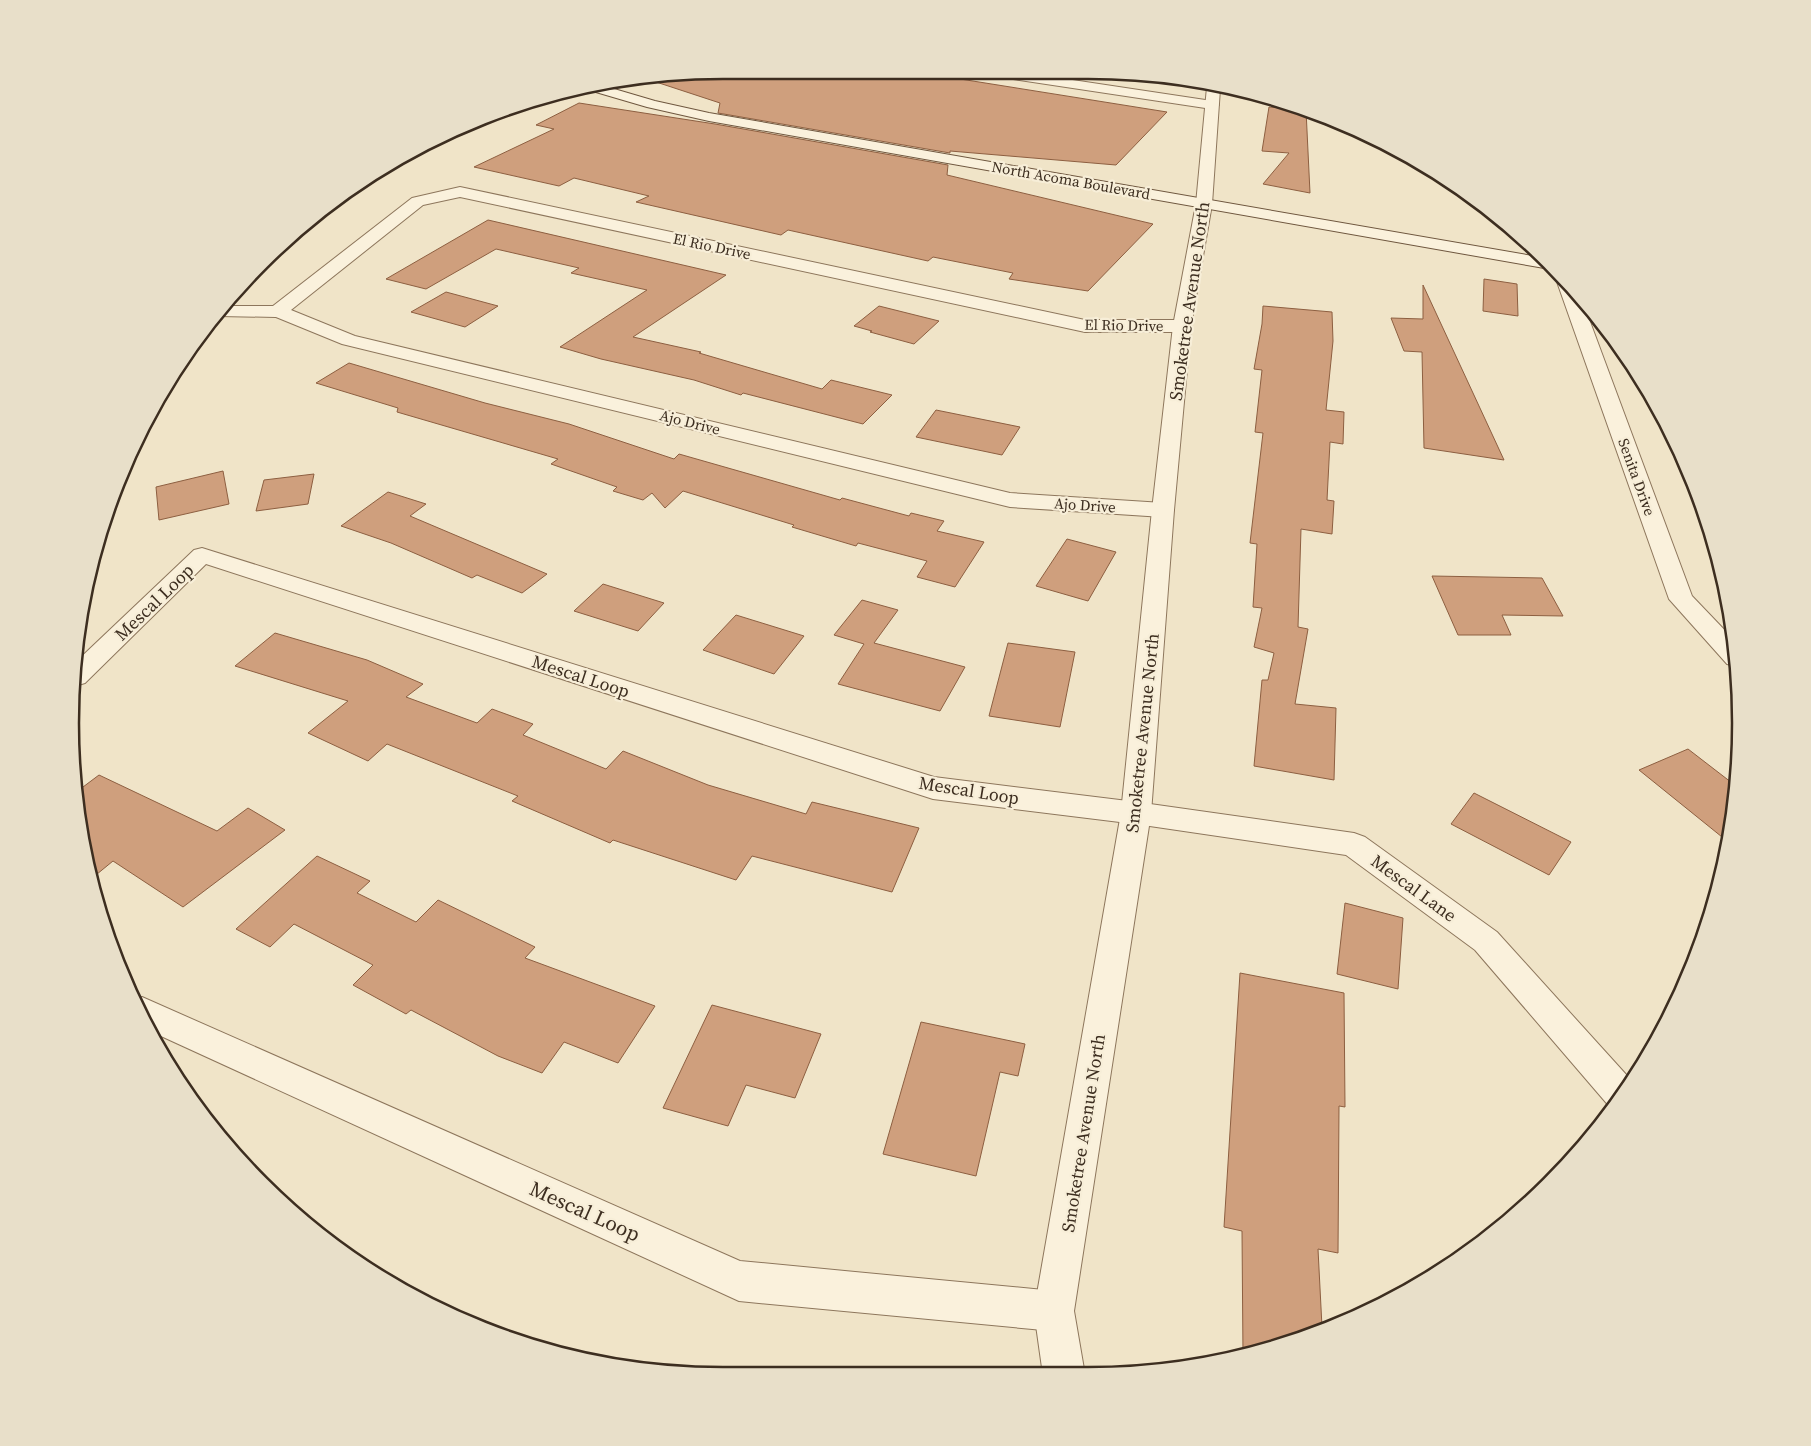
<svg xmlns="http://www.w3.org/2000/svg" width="1811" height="1446" font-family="'Source Serif 4',serif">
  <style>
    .building { fill: #cf9f7d; stroke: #8d5f41 }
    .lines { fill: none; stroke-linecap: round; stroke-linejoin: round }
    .minor-casing { stroke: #8d765c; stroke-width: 2 }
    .tertiary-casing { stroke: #8d765c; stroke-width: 2 }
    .secondary-casing { stroke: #6f573f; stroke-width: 2 }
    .minor { fill: #faf1dc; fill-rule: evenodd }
    .tertiary { fill: #faf1dc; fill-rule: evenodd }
    .secondary { fill: #faf1dc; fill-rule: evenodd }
    .labels { text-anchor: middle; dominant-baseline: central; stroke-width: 4.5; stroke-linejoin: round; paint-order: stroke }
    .far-street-label { font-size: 15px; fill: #3d2e20; stroke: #f7eed8 }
    .street-label { font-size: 18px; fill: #3d2e20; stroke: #f7eed8 }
    .near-street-label { font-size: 21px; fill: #3d2e20; stroke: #f7eed8 }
    .rim { fill: none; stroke: #3d2e20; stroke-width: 2.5 }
  </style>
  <rect width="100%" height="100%" fill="#f0e4c8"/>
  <path class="building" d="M723,70L910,71L1167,112L1116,165L950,151V153L718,113L720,103L650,80Z
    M579,103L715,124L948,165L947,175L1153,224L1088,291L1009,279L1013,273L933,257L928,261L788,230L781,235L636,202L649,196L574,178L559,186L474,167L554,129L536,125Z
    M1269,107L1306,110L1310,193L1263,184L1289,153L1262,151Z
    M488,220L726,275L633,337L701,352L699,353L822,389L831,380L892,395L863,424L743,393L741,395L694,380L601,359L560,347L647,290L571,273L579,268L496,249L426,289L386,279Z
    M1484,279L1517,284L1518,316L1483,311Z
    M1423,285L1504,460L1424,448L1422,352L1404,351L1391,318L1423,319Z
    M446,292L498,306L465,327L411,312Z
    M879,306L939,321L914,344L870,332L872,331L854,326Z
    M1263,306L1332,312L1333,341L1326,410L1344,412L1343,444L1330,442L1327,500L1334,501L1332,534L1301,529L1298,627L1308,629L1295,704L1336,708L1334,780L1254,766L1262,680H1268L1274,653L1254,647L1262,608L1253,607L1257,544L1250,543L1263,433L1255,432L1262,370L1254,369L1262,324Z
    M349,363L485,403L569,424L674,459L679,454L840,500L842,498L909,516L911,513L944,521L937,531L984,542L955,587L917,577L927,561L858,543L856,546L792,527L794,525L683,491L665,508L652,493L643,500L613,491L617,487L551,464L558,459L397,412L398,408L316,383Z
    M936,410L1020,427L1002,455L916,437Z
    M223,471L229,504L159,520L156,487Z
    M314,474L308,504L256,511L264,480Z
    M388,492L426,504L410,516L547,574L522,593L477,575L472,578L391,543L341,526Z
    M1067,539L1116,552L1088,601L1036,586Z
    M1432,576L1542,578L1563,616L1502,615L1511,635H1458Z
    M603,584L664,603L638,631L574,611Z
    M862,600L898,610L874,643L965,667L940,711L838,684L864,644L834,635Z
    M736,615L804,636L774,674L703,650Z
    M275,633L367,660L423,684L406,697L477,723L492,709L533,724L523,735L606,769L623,751L708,785L806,814L812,802L919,828L892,892L752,856L736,880L613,840L610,843L512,801L518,796L387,744L368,761L308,733L348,701L235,666Z
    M1008,643L1075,652L1060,727L989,716Z
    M1688,749L1736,786L1727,841L1639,770Z
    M99,775L217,831L248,808L285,830L183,907L113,861L91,879L79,790Z
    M1474,793L1571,842L1549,875L1451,824Z
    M317,856L370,881L357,893L416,922L438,900L535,947L525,958L655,1006L618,1063L564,1042L542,1073L498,1056L411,1010L406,1014L353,985L373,965L294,924L270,947L236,929Z
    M1345,903L1403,918L1398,989L1337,974Z
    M1240,973L1344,993L1345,1107L1339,1106L1338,1253L1318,1249L1322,1327L1257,1354L1243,1356L1242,1231L1224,1227Z
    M712,1005L821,1034L795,1098L746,1085L728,1126L663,1108Z
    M921,1022L1025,1044L1018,1076L1000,1072L976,1176L883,1154Z"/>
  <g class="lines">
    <defs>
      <path id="minor" d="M981,71H1013L1212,101L1219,105L1212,109L987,75Z
        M460,187L1085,320H1182L1189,322L1191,326L1189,330L1182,332H1085L460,197L423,205L291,310L355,336L1010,493L1163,503L1171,505L1174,510L1171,515L1163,517L1010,507L342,344L276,317L219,316L227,306H273L412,198Z
        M1559,275H1561L1579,292L1692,596L1736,642V666L1727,664L1669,599L1556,279Z
        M202,548L934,777L1136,802L1354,833L1365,837L1497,932L1631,1080L1614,1108L1609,1106L1475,950L1346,855L1136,824L933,799L206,564L85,683L75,686L78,660L194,550Z
        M142,997L740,1261L1054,1291L1068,1297L1074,1311L1068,1325L1054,1331L739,1301L150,1031L137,999Z"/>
      <path id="tertiary" d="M1207,87L1220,89L1212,204L1191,326L1174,510L1151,813L1074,1311L1085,1375H1043L1034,1311L1121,813L1152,510L1173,326L1196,204Z"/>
      <path id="secondary" d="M604,86L655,101L709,113L1544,258L1555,268L1550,269L709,121L647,107L589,90L588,88Z"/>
    </defs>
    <use href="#minor" class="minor-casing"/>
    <use href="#tertiary" class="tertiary-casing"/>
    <use href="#secondary" class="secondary-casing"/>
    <use href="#minor" class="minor"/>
    <use href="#tertiary" class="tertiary"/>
    <use href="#secondary" class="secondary"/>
  </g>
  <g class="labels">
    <g class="far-street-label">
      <text transform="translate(1071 180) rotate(10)">North Acoma Boulevard</text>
      <text transform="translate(712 246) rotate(12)">El Rio Drive</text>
      <text transform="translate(1124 325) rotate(1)">El Rio Drive</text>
      <text transform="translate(690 422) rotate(14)">Ajo Drive</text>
      <text transform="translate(1637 477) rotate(70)">Senita Drive</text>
      <text transform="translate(1085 505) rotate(4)">Ajo Drive</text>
    </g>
    <g class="street-label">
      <text transform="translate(1189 301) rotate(-82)">Smoketree Avenue North</text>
      <text transform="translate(154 602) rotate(-44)">Mescal Loop</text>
      <text transform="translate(581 676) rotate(18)">Mescal Loop</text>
      <text transform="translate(1142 733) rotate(-84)">Smoketree Avenue North</text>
      <text transform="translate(969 790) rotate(9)">Mescal Loop</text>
      <text transform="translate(1414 888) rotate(36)">Mescal Lane</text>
      <text transform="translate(1083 1133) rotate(-81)">Smoketree Avenue North</text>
    </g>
    <g class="near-street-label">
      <text transform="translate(585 1211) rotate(24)">Mescal Loop</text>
    </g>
  </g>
  <path d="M0 0H1811V1446H0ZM723 79H1088A644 644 0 0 1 1732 723V723A644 644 0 0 1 1088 1367H723A644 644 0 0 1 79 723V723A644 644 0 0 1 723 79Z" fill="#e8dfc9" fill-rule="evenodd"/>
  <path class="rim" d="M723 79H1088A644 644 0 0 1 1732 723V723A644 644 0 0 1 1088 1367H723A644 644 0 0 1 79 723V723A644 644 0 0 1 723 79Z"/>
</svg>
